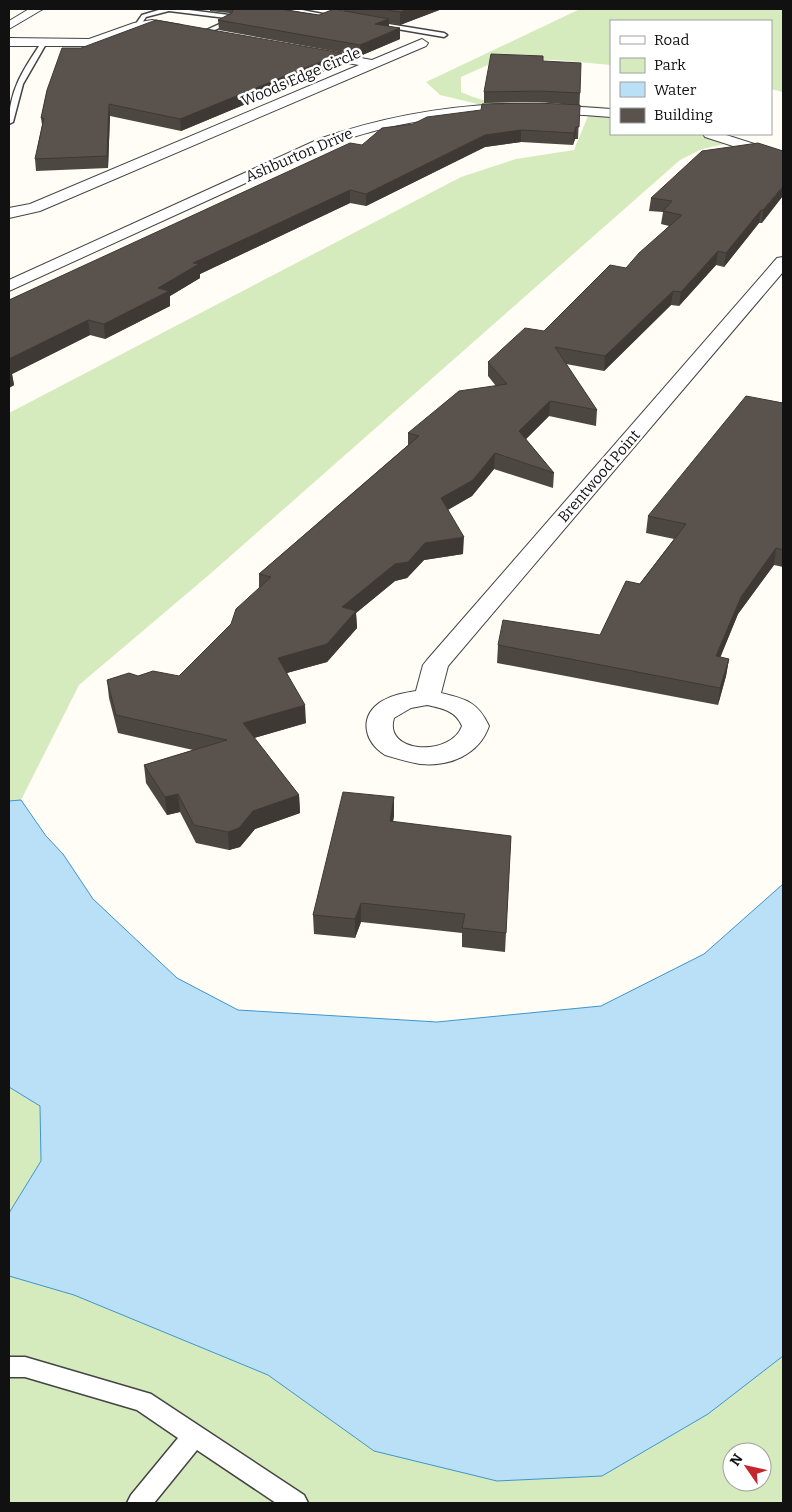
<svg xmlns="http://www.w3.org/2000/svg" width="792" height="1512" font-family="Bitter,serif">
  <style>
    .green { fill: #d5ebbd; fill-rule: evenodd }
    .water { fill: #b9e0f7; stroke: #3f96cf }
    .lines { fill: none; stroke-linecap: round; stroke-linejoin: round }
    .lane-casing { stroke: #444; stroke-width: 3 }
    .street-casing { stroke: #444; stroke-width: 2 }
    .lane { fill: #fff; fill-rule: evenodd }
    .street { fill: #fff; fill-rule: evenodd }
    .wall { fill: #4d4742 }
    .shaded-wall { fill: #3f3936 }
    .building { fill: #5a524d; stroke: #3f3936 }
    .labels { text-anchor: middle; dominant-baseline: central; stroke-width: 5; stroke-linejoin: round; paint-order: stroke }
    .far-street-label { font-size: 15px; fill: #111; stroke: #fff }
  </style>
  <rect width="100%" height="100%" fill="#fffdf5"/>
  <path class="green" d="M580,9H783V92L771,89V21H611V65L556,60L501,59L461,77V92C506,114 562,100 611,108V134H725L743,140L702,149L680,160L210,574L79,685L21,800L46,836L63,854L93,899L177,978L238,1010L437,1022L601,1006L704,954L783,884V1503H9V413L461,177L516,159L574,150L588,116L482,105L440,95L426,82ZM732,1452H762V1482H732Z"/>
  <path class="water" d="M21,800L46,836L63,854L93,899L177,978L238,1010L437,1022L601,1006L704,954L783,884V1356L708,1414L602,1476L497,1481L374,1451L268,1375L74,1295L9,1276V1213L41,1161L40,1106L9,1087V801Z"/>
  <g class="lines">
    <defs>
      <path id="lane" d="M162,9H181L229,15L232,17V22L204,35L201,33L202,32L226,21V18L169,11L146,17L140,26L135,25L142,15Z
        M284,9H297L343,18L340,20Z
        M370,21L444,33L447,35L444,37L368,24L367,23Z
        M41,43L46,44L23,84L13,122L9,124C9,91 23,70 41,43Z
        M9,1357H25L151,1394L304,1495L308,1503H276L197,1450L154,1503H127L131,1495L178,1438L137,1410L25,1377H9Z"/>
      <path id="street" d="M29,9H43L9,29V21Z
        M152,20L181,25L187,29L181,33L152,28H140L91,46H9V38L89,39L134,23Z
        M422,39L428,43L426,46L40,211L9,218V208L30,204L359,65L301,55L299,52L301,49L305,48L372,60Z
        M502,104H538L611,109V117C510,108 425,111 329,145L9,291V280L319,139C379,118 438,107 502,104Z
        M703,134H723L783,153V162L705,137Z
        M783,257V272L448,666L441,693C466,699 478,702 489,726C479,755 449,767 420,764C408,762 396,758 385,755C364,742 358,716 382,701C392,695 404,693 416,691L423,665L427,660L777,258ZM427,705C442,708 456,711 462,726C451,757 383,754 394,718L411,708Z"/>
    </defs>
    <use href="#lane" class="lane-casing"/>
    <use href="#street" class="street-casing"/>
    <use href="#lane" class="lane"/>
    <use href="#street" class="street"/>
  </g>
  <path class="wall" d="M210,9H280L319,15L344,11V9H442L400,25L389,23V27L400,28V39L360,56L219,30L218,20L230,14L229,13L210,11Z
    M543,61L580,93L578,139H575L573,145L521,142L485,147L366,206L350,203L200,274V278L170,296V306L105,339L90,335L12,374L14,385L9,388V300L362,145L574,105L538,102L484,103V92Z
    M342,64L181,131L110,116L108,168L36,171L35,159L42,125L41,118L47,90Z
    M783,151L762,223H759L724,267L716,265L679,306L671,305L604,371L566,364L597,410L596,426L549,416L526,439L554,473L553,488L494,469L472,496L448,510L463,554L424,560L407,578L395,581L356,613L357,628L327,662L287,673L306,723L254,738L299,795L300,813L255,829L240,847L229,850L196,843L180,812L167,815L146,783L144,765L193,750L118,733L109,698L107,680L138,676H179L231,624L259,588V574L408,445V433L496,386L488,376V362L544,331L626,268L669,226L661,224L663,212L649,211L651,198Z
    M783,403V567L774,565L738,614L720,657L729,659L726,676L718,705L497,663L498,645L600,635L674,539L646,533L648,516Z
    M394,797V815L393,822L511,836L505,952L462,947V933L361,922L355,938L314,934L313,915Z"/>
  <path class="shaded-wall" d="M409,9H442L400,25V12Z
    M389,19V29L375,24Z
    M400,28V39L360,56V45Z
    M342,53V64L181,131L180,119Z
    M109,104L110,116L108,168L107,156Z
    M576,127L575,139L573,145L574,133Z
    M521,130V142L485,147L366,206V194L485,135Z
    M783,186V196L762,223L763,210Z
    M350,190V203L200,274V278L170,296V306L105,339L104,324L193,263Z
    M761,210L759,223L724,267L726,253Z
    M718,251L716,265L679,306L681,292Z
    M673,291L671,305L604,371L605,356Z
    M88,320L90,335L12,374L14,385L9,388V359Z
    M550,401L549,416L518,447L519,431Z
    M495,453L494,469L472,496L440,514L441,498Z
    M464,537L463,554L424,560L407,578L395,581L356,613L357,628L327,662L279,675L278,658L395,564L425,543Z
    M776,548L774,565L738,614L714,673L716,656L741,597Z
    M729,659L726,676L718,705L720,688Z
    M305,705L306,723L244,741L243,723Z
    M178,794L180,812L167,815L165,797Z
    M299,795L300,813L255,829L240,847L229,850L228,832L253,811Z
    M394,797V815L390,840V821Z
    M361,903V922L355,938V919Z"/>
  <path class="building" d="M233,9H280L319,15L334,9L389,19L375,24L400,28L360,45L218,20L232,13Z
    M381,9H409L400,12Z
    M156,20L342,53L180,119L109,104L107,156L35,159L44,118H41L47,90L62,48H81Z
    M491,54L543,56V61L581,63L580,93L539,91L484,92Z
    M538,103L580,105L579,127H576L574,133L521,130L485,135L366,194L350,190L193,263L199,264L158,288L169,291L104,324L88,320L9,359V300L350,143L362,145L382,128L413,124L427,117L481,110L482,104Z
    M758,143L783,151V186L763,210H761L726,253L718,251L681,292L673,291L605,356L555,347L597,410L550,401L519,431L554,473L495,453L473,480L441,498L464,537L425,543L408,562L395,564L342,607L356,611L327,644L278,658L305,705L243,723L299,795L253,811L239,828L228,832L194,825L178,794L165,797L144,765L227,740L116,715L107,680L129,673L138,676L153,671L179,676L231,624L236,609L271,577L259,574L419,436L408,433L459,391L507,384L488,362L525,328L544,331L610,265L626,268L639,253L682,215L663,211L672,201L651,198L702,151Z
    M746,396L783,403V550L776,548L741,597L716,656L729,659L720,688L498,645L503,620L600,635L626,581L640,584L686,524L648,516Z
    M343,792L394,797L390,821L511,836L506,933L462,928L465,914L361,903L355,919L313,915Z"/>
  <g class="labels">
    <g class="far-street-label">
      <text transform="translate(301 77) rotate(-23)">Woods Edge Circle</text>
      <text transform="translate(299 155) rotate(-23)">Ashburton Drive</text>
      <text transform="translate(599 476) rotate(-49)">Brentwood Point</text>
    </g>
  </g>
  <rect width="792" height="1512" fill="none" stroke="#111111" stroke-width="20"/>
  <rect x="610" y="20" width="162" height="115" fill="#ffffff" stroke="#a0a0a0"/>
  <rect x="620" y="36" width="25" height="8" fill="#ffffff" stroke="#a0a0a0"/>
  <text x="654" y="45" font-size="15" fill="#111111">Road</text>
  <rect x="620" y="58" width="25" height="15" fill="#d5ebbd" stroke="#a0a0a0"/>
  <text x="654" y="70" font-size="15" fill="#111111">Park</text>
  <rect x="620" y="82" width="25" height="15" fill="#b9e0f7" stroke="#a0a0a0"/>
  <text x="654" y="95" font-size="15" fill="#111111">Water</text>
  <rect x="620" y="108" width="25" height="15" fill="#5a524d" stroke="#a0a0a0"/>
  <text x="654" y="120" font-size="15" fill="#111111">Building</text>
  <g transform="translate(747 1467) rotate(304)"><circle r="24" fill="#ffffff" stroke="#a0a0a0"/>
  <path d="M0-4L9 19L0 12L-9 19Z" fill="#c4262e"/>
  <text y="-8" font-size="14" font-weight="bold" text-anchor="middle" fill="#111111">N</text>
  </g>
</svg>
